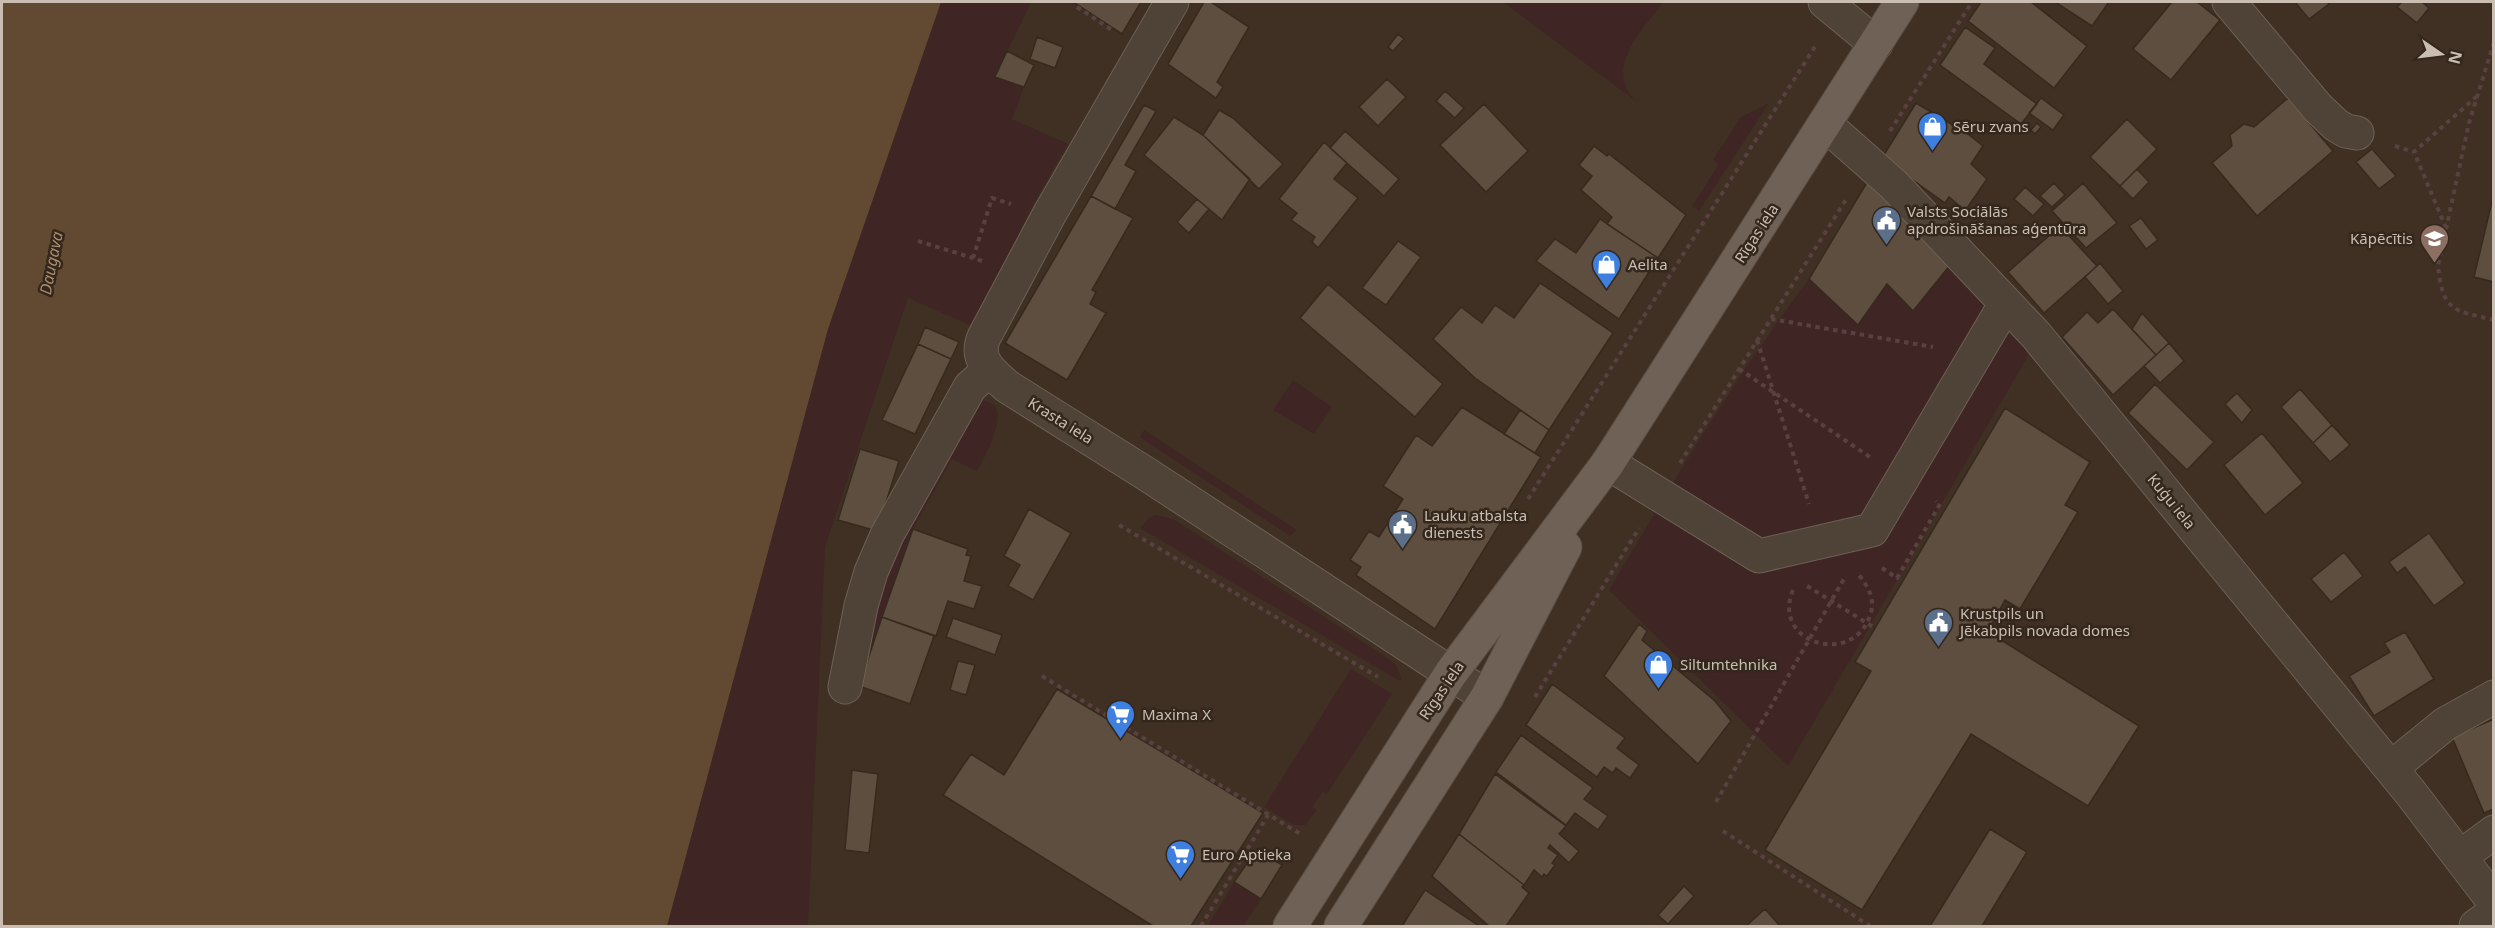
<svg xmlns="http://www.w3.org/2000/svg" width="2495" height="928" font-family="'Noto Sans',sans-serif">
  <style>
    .green { fill: #402525 }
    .water { fill: #624932 }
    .building { fill: #5e4e3f; stroke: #36291e; stroke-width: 1.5 }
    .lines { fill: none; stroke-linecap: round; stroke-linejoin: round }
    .minor-casing { stroke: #6d6055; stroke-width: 35 }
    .major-casing { stroke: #5b4e43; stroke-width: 35 }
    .path { stroke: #5a4141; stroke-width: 4; stroke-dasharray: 4.5 4.5; stroke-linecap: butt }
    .minor { stroke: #4f4237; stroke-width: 33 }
    .major { stroke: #6f6155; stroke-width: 33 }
    .labels { text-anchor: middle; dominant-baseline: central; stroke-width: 5; stroke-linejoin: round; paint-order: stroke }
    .poi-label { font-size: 15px; fill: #cabeb3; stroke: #34271c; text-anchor: start }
    .street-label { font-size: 15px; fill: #cabeb3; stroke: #34271c }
    .water-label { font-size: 16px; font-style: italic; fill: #ae8e71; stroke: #34271c }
  </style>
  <rect width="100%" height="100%" fill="#3f3023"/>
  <path class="green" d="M941,2H1031L995,77L1024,87L1012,119L1068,144L1034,203L972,326L908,298L825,547L808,926H667L828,329Z
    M1503,2H1663C1642,31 1602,69 1637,102Z
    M1769,103L1699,211L1692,206L1719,164L1713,160L1741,117Z
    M1955,259L2034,346L1788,766L1609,590C1672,484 1735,377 1809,279L1858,325L1887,284L1913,311Z
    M1293,380L1332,407L1314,434L1273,410Z
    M983,400L995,405C1005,420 985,457 977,471L952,459L913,529L858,690L877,580L976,405Z
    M1144,430L1297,530L1290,536L1140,437Z
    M1156,515L1173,519L1389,659L1396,665L1402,679L1400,681L1140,528L1149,518Z
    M1351,669L1392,694L1327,794L1322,792L1312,807L1317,810L1305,825H1294L1264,807Z
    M1234,882L1261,899L1243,926H1208Z"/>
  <path class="water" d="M2,2H941L828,329L667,926H2Z"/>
  <path class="building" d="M1073,2H1141L1122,34Z
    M1204,2H1211L1249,27L1217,82L1223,87L1216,98L1168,64Z
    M1981,2H2031L2087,46L2054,88L1968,21Z
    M2055,2H2109L2092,26Z
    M2172,2H2197L2220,20L2171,80L2133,49Z
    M2295,2H2327L2329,4L2309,19Z
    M2402,2H2422L2429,8L2417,23L2397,7Z
    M1965,27L1995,48L1984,64L2037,104L2021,124L1940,65Z
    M1398,34L1404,39L1393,51L1388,47Z
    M1037,37L1063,47L1055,68L1030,59Z
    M1007,51L1034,65L1024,87L995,77Z
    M1387,79L1406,97L1378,126L1359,107Z
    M1445,91L1464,108L1455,118L1436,101Z
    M2041,98L2064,115L2053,130L2029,113Z
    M2288,98L2333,151L2257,216L2212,163L2232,146L2230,135L2244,124L2254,127Z
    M1916,103L1968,134L1983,146L1971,164L1987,179L1965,211L1949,197L1945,203L1882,158Z
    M1484,104L1528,151L1486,192L1440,145Z
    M1144,105L1156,111L1125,165L1136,171L1115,209L1091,196Z
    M1219,110L1233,118L1283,164L1259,189L1203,135Z
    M1174,117L1203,135L1250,179L1222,220L1144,155Z
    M2127,119L2157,149L2120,186L2090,157Z
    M2037,123L2041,127L2035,134L2031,130Z
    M1345,131L1399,179L1384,196L1330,148Z
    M1324,142L1347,163L1334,179L1358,198L1318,248L1312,242L1315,237L1291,220L1297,213L1279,199Z
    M1594,146L1607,156L1609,154L1686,215L1658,258L1607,224L1612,217L1581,190L1592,176L1579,165Z
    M2372,149L2396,176L2379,189L2356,162Z
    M2137,169L2149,182L2133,199L2120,186Z
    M1869,179L1955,259L1913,311L1887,284L1858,325L1809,279Z
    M2054,183L2065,195L2052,207L2040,196Z
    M2083,183L2117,223L2086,248L2052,211Z
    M2025,187L2044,204L2033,216L2014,199Z
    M2494,193V282L2474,277Z
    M1091,196L1133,218L1092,290L1096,292L1090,304L1106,313L1067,380L1005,343Z
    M1197,199L1209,209L1189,233L1177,222Z
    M2141,218L2158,240L2146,249L2129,226Z
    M1600,219L1658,258L1619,319L1536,261L1555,239L1576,253Z
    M2060,226L2097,266L2044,313L2008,272Z
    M1398,241L1421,257L1386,305L1362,288Z
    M2100,263L2123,291L2108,304L2085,277Z
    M1540,283L1613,333L1549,430L1475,378L1433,339L1461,307L1482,323L1495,305L1514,318Z
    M1328,284L1443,384L1415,417L1300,318Z
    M2113,309L2156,355L2113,395L2062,337L2087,312L2098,323Z
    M2142,313L2169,343L2156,355L2132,329Z
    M925,327L959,342L951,359L918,344Z
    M2169,343L2184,361L2160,383L2144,366Z
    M918,344L951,359L915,434L882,420Z
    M2155,384L2214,442L2187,470L2128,413Z
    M2300,389L2332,425L2313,443L2281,407Z
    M2237,393L2252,410L2242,423L2225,404Z
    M1462,407L1541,457L1435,629L1356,575L1361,567L1350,560L1369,531L1379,537L1403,499L1383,486L1416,435L1432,446Z
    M2005,408L2090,462L2065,505L2078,512L2020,609L2005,600L1992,624L1998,628L1993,635L2139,726L2088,806L1971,734L1862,910L1765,850L1871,671L1855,662Z
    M1520,410L1549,430L1535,453L1504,434Z
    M2332,425L2350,445L2330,462L2313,443Z
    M2262,433L2303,483L2265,515L2224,465Z
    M860,449L899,461L877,531L838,520Z
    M1029,509L1071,533L1033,600L1008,586L1020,565L1004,556Z
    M913,529L968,549L966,555L971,556L964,581L982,586L974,609L948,601L936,636L882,617Z
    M2429,533L2465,583L2434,606L2405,567L2397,573L2389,562Z
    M2344,552L2363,576L2331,602L2311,579Z
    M882,617L934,636L910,704L859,686Z
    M953,618L1002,635L995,655L946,637Z
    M1639,624L1647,631L1642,640L1715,701L1731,721L1698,764L1604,676Z
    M2405,632L2434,679L2374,716L2349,676L2390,652L2384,643Z
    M958,661L975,665L966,695L950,690Z
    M1552,684L1625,738L1617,748L1639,765L1630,778L1616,768L1613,773L1604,767L1597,777L1526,725Z
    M1057,689L1263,813L1191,926H1153L943,795L971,754L1004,775Z
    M2494,719V809L2484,813L2452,737Z
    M1521,735L1593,788L1584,799L1608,816L1598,830L1575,813L1566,825L1496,772Z
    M852,770L878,774L869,853L845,850Z
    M1495,774L1566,826L1559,834L1579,851L1569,863L1550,845L1548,848L1558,855L1552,863L1555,865L1547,876L1544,874L1542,877L1534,870L1524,885L1459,834Z
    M1990,829L2027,852L1982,926H1930Z
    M1459,834L1524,885L1522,887L1529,893L1506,926H1489L1432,876Z
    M1257,849L1282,865L1261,899L1234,882Z
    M1684,886L1694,896L1668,924L1658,915Z
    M1425,890L1479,926H1402Z
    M1765,909L1780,926H1746Z"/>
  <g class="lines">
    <defs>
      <path id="minor" d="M1172,2L1049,215L984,337C974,360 992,373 1008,387L1148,475L1487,697
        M1825,2L1876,44
        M2229,2L2318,108L2336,125L2346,131L2357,133
        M1825,124L1894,185L2036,335L2410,792L2494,902
        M1608,463L1759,556L1872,530L2006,303
        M845,687L861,606L871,572L887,535L970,387L989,370
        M2391,768L2445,724L2494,697
        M2460,857L2494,832
        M2476,926L2494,913"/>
      <path id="major" d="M1290,926L1451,673L1608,463L1902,2
        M1341,926L1487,697L1565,547"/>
    </defs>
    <use href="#minor" class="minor-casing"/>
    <use href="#major" class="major-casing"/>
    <path class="path" d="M1077,7L1112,30
      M2494,42L2469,123L2438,266C2443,312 2453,310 2494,320
      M1890,131L1972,2
      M2395,146L2414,152
      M2446,228L2414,152L2476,97
      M918,241L973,258
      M982,261L973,258L992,198L1011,204
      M1771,319L1933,347
      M1757,340L1809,504
      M1739,369L1870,457
      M1680,463L1847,198
      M1528,499L1816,45
      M1119,525L1378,677
      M1882,568L1897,578L1940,504L1936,501
      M1807,586L1875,628
      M1793,590C1770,645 1857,668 1871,612C1875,597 1867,585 1858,574
      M1042,676L1302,835
      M1535,697L1639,528
      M1716,802L1845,577
      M1723,831L1870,926
      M1201,926L1268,815"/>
    <use href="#minor" class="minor"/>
    <use href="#major" class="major"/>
  </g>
  <defs>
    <symbol id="shop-pin" viewBox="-11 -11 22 30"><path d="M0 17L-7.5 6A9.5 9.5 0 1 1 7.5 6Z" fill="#3f7fe0" stroke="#34271c"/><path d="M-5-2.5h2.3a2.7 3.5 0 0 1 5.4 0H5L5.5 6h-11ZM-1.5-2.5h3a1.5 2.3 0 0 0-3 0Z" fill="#fff"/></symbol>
    <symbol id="civic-pin" viewBox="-11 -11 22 30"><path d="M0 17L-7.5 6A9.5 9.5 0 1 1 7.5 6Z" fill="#5c6f8a" stroke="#34271c"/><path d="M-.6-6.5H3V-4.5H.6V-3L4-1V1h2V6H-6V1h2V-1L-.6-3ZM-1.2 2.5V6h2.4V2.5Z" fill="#fff"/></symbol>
    <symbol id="school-pin" viewBox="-11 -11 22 30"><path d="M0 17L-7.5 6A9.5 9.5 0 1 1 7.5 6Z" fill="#8d6e63" stroke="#34271c"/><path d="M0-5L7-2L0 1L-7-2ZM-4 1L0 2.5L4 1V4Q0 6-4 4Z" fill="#fff"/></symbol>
    <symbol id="supermarket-pin" viewBox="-11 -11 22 30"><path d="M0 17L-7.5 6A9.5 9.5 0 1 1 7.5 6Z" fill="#3f7fe0" stroke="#34271c"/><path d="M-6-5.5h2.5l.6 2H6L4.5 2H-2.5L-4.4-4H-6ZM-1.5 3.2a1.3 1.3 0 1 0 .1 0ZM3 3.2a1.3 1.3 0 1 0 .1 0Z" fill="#fff"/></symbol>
  </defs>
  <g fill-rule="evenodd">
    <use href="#shop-pin" x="1916" y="110" width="33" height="45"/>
    <use href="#civic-pin" x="1870" y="204" width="33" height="45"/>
    <use href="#school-pin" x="2418" y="222" width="33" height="45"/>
    <use href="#shop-pin" x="1590" y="248" width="33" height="45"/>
    <use href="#civic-pin" x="1386" y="508" width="33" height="45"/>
    <use href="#civic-pin" x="1922" y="606" width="33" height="45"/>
    <use href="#shop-pin" x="1642" y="648" width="33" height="45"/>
    <use href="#supermarket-pin" x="1104" y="698" width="33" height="45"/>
    <use href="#supermarket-pin" x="1164" y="838" width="33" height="45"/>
  </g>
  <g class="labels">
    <g class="poi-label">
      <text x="1953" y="126">Sēru zvans</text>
      <text x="1907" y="211">Valsts Sociālās<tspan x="1907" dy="17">apdrošināšanas aģentūra</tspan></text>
      <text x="2413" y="238" text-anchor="end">Kāpēcītis</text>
      <text x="1628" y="264">Aelita</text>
      <text x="1424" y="515">Lauku atbalsta<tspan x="1424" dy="17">dienests</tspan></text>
      <text x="1960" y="613">Krustpils un<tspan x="1960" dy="17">Jēkabpils novada domes</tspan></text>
      <text x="1680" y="664">Siltumtehnika</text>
      <text x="1142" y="714">Maxima X</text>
      <text x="1202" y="854">Euro Aptieka</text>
    </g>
    <g class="street-label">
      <text transform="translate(1756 233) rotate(-57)">Rīgas iela</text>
      <text transform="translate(1061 420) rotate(32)">Krasta iela</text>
      <text transform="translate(2172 501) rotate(51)">Kuģu iela</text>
      <text transform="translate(1441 690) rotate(-56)">Rīgas iela</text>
    </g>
    <g class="water-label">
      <text transform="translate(51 263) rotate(-79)">Daugava</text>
    </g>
  </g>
  <rect width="2495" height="928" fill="none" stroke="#cabeb3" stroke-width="6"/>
  <g transform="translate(2441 54) rotate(104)" stroke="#34271c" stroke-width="4.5" paint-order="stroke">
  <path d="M0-4.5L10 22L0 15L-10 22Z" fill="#cabeb3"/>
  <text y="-9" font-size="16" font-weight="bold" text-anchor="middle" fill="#cabeb3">N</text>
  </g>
</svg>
